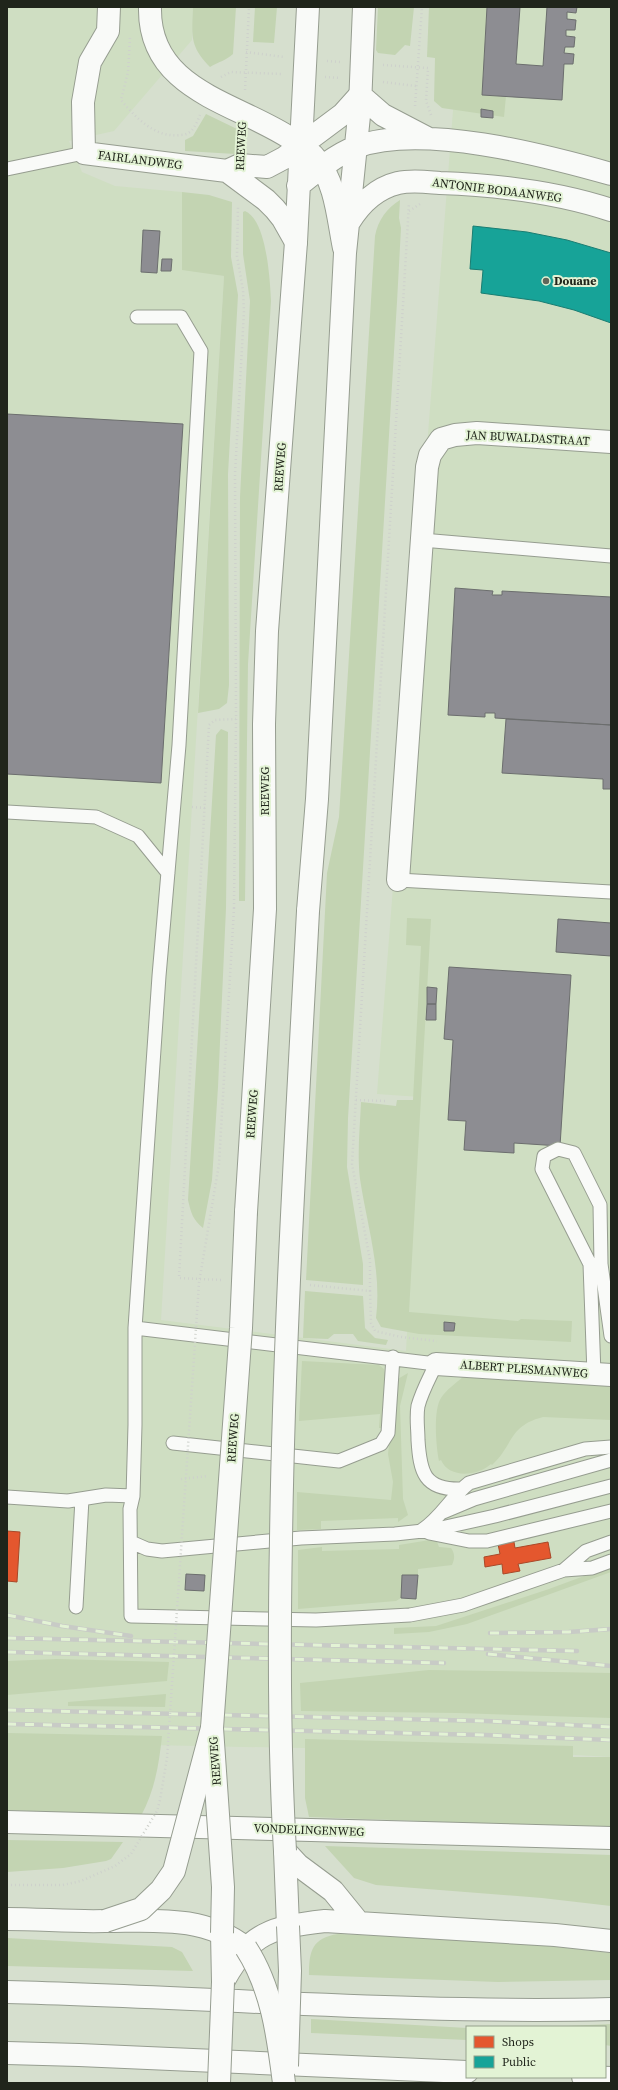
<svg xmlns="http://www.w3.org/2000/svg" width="618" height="2090" font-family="'Source Serif 4',serif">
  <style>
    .built { fill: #cfdec2 }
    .green { fill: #c3d4b2 }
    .shops { fill: #e4572e; stroke: #a94828 }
    .public { fill: #17a398; stroke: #1a7d72 }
    .industry { fill: #8d8d92; stroke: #6c6e6e }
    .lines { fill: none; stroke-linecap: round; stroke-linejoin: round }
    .lane-casing { stroke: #969d90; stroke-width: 15 }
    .street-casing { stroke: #969d90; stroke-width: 24 }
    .secondary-casing { stroke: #969d90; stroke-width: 24 }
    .highway-casing { stroke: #969d90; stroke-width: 24 }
    .path { stroke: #ced1cc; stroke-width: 2.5; stroke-dasharray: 1 3; stroke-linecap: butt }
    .lane { stroke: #f9faf8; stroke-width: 13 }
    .street { stroke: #f9faf8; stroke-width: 22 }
    .secondary { stroke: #f9faf8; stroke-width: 22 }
    .highway { stroke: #f9faf8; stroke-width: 22 }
    .rail-casing { stroke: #c8cbc6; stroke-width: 4.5 }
    .rail { stroke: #e3f3d5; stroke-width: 3; stroke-dasharray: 9; stroke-linecap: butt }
    .secondary-bridge-casing { stroke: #969d90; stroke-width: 24; stroke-linecap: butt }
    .highway-bridge-casing { stroke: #969d90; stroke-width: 24; stroke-linecap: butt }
    .path-bridge { stroke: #ced1cc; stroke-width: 2.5; stroke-dasharray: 1 3; stroke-linecap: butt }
    .secondary-bridge { stroke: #f9faf8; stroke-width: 22 }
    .highway-bridge { stroke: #f9faf8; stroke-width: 22 }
    .poi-dot { fill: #60665a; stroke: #e3f3d5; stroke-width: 1.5 }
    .labels { text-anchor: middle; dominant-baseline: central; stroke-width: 4; stroke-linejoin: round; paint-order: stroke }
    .street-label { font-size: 12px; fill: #20251b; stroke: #e3f3d5 }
    .poi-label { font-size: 12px; font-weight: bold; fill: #20251b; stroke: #e3f3d5; text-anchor: start }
  </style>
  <rect width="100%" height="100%" fill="#d6dfce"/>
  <path class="built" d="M7,7H193L192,40L114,131L69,141L82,172L115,186L182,192V269L224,276L161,1320L406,1351L420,1097L377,1094L461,7H611V1757L541,1753L7,1742Z"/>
  <path class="green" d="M193,7H236L233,54C227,60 218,62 210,67C189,46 192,35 193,7Z
    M255,7H277L274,43L253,42Z
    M378,7H414L410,46L405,45L395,55L378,53L376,50Z
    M429,7H487L482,95L506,96L504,117L442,108L434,101L435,58L427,57Z
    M206,114L237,129L235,154L185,151V140L193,136Z
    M182,192L209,195L232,202L231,257L238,295L228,474L229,685L227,703L219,709L198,713L224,276L182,270Z
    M400,200L399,218L401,228L397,302L348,1118L347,1167L363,1264V1285L306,1280L325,912L327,873L339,817L375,236C378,220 387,208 400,200Z
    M245,211C267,220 270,281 271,301L248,664L245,901H239L240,497L250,301L243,254V212Z
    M221,729L228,732L226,908L218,1087L212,1180L203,1228C193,1220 191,1213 188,1200L216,735Z
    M407,918L431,919L409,1312L518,1321L521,1319L572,1321L571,1342L419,1334L381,1327L376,1318C382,1271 367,1225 360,1179C357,1153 360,1128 361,1102L396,1106L397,1100H413L421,946L406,945Z
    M305,1291L363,1296L365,1328L375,1338L388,1340L386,1345L358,1341L353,1334H334L328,1339L303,1338Z
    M302,1361L379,1365L384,1369L385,1374L382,1428H379L380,1414L299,1421Z
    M408,1373L400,1406L403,1499L408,1515L398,1522V1518L321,1521V1529L297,1530V1492L391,1500L393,1482L388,1454L396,1380Z
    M464,1376L611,1385V1420L543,1417C508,1426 514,1445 492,1465L491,1464C478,1476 449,1479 441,1460L439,1461C436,1447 433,1410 441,1398C446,1390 456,1383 464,1376Z
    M436,1539L439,1547L451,1548C455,1554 455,1558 452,1565L418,1569V1575H402L401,1598L396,1601L298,1609V1550L322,1547V1551L399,1549V1545Z
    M611,1566V1572L467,1624L429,1632L394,1634V1628L436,1626L549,1589Z
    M57,1659L169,1662L167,1681L7,1695V1661Z
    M429,1670L611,1673V1718L457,1713L301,1711L300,1683Z
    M166,1694L165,1707L68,1706V1702Z
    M7,1733L162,1736C159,1764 155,1790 141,1816L7,1810Z
    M305,1739L573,1746V1757H611V1828L309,1817L305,1798Z
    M7,1840L123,1842L111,1859L106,1861L63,1868L7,1872Z
    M325,1846L611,1855V1906L542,1898L376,1885L354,1878Z
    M338,1934L512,1942L611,1953V1980L498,1982L309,1975C309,1951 312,1938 338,1934Z
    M7,1938L172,1947L182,1952L193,1971L7,1966Z
    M311,2019L467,2028V2040L311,2033Z
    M611,2024V2046L605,2045V2027H545Z"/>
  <path class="shops" d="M7,1531L20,1532L17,1582L7,1581Z
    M514,1542L515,1548L548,1542L551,1558L518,1564L520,1571L503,1574L502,1564L485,1567L484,1557L500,1554L498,1544Z"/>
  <path class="public" d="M473,226L527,232L567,240L611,253V323L574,310L539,301L481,293L483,270L470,269Z"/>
  <path class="industry" d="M487,7H520L516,64L543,66L547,7H577L576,13L567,12V19L576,20L575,30H566V36L575,37L574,47H565L564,53L574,54L573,64H564L562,100L482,95Z
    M481,109L493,111V118L481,117Z
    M143,230L160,231L157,273L141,272Z
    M162,259H172L171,271H161Z
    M7,414L183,424L161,783L7,774Z
    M455,588L493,591L492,595H502V591L611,597V725L495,718V713H485V717L448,715Z
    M506,719L611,725V789H603V779L502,773Z
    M558,919L611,923V956L556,952Z
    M449,967L571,975L560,1146L514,1143V1153L464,1150L466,1121L448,1120L453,1040L444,1039Z
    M427,987L437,988L436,1004H427Z
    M427,1004H436V1020H426Z
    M444,1322L455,1323L454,1331H444Z
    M186,1574L205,1575L204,1591L185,1590Z
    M402,1575H418L416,1599L401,1598Z"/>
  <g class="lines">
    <defs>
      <path id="lane" d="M7,169L84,153
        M137,317H181L201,351L179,745L159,976L135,1328V1425L133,1496L130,1509L131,1616L316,1620L410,1615L463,1605L564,1570L592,1568L611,1561
        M422,540L611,556
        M7,812L96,817L138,836L168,873
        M398,880L611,892
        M135,1328L436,1364C430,1377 422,1391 418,1406C416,1417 418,1429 418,1440C420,1472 424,1490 461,1489
        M594,1374L590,1264L542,1169L544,1156L558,1149L574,1153L600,1205L601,1264L611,1336
        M173,1443L339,1461L381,1444L388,1433L393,1357
        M7,1497L68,1501L106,1495L133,1496
        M443,1512L474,1499L611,1460
        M422,1530C441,1518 451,1497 469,1483L585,1449L611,1447
        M429,1533L469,1541H487L611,1511
        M131,1542L147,1549L162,1551L301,1538L395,1534L432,1530L495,1516L611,1486
        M564,1570L586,1551L611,1542
        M76,1607L82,1499"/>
      <path id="street" d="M109,7L108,31L90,62L83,102L84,153L227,171L266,200L275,209L283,219L296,242
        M150,7C148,90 235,102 290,138C299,144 310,151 316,159C336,182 338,219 344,248
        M227,171L240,165L267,167L284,158L343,114L360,95
        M398,880L427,467L430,455L441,439L455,435L477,433L611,442
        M436,1364L611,1375"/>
      <path id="secondary" d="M360,95L383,115L427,138
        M298,186C315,172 335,155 356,147C422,123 544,155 611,174
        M349,222C360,204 377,188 398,183C412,180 426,182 440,183C497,185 557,192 611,210
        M308,911L317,799L345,253L360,106L364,7
        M246,1212L265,909L264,724L267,631L296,242L308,7
        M7,1822L611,1838
        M285,1851L288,1926
        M222,1933L223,1982"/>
      <path id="highway" d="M285,1851L298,1865L333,1891L359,1923
        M7,1919C40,1919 73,1922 105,1921C155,1921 204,1915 246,1948
        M223,1982C250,1932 272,1927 325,1921L555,1935L611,1941
        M7,1992C208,1997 410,2014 611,2009
        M7,2053L79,2055L467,2072
        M583,2077L611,2078"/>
    </defs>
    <use href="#lane" class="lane-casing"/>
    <use href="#street" class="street-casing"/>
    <use href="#secondary" class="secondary-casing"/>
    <use href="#highway" class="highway-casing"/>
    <path class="path" d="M130,38L128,72L121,100C136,118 155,138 180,135C184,135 188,134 191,131C195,127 198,120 200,115
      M246,52L284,57
      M327,61L340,62
      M383,65L428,68L426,101L431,115
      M221,77L231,72L282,74
      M325,77L340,78
      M383,82L416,86
      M245,90L249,7
      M415,106L422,7
      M409,211L420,204
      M192,807L205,808
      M234,908L236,719L235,474L244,311L243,290L237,256L238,207
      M356,1100L386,1101
      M221,1280L179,1278L209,725L215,720L236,719
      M310,1285L370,1291L371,1323L375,1331L401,1337L437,1341
      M370,1291V1260L352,1164L409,203
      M181,1479L208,1476"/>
    <use href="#lane" class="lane"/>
    <use href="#street" class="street"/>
    <use href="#secondary" class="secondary"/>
    <use href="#highway" class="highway"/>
    <defs>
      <path id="rail" d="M7,1615L62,1626L131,1636
        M490,1633L569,1632L611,1629
        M7,1638L577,1651
        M7,1652L444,1663
        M488,1654L611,1666
        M7,1710L486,1721L611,1727
        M7,1724L485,1735L611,1740"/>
    </defs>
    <use href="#rail" class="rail-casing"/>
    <use href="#rail" class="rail"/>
    <defs>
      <path id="secondary-bridge" d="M285,1851C279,1748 279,1643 281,1539C284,1330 297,1121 308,911
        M222,1933L223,1887L212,1728L241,1328L246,1212
        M287,2066L290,1971L288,1926
        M219,2083L223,1982"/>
      <path id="highway-bridge" d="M105,1921L141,1909L161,1890L174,1871L212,1728
        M246,1948C272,1988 278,2036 284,2083"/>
    </defs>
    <use href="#secondary-bridge" class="secondary-bridge-casing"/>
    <use href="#highway-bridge" class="highway-bridge-casing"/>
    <path class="path-bridge" d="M7,1885H63L81,1881L115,1866L131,1854L157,1811L160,1800L167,1758L199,1283L219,1164L234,908"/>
    <use href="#secondary-bridge" class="secondary-bridge"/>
    <use href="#highway-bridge" class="highway-bridge"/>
  </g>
  <circle class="poi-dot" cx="546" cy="281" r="4"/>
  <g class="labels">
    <g class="street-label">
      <text transform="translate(241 146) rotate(-87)">REEWEG</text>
      <text transform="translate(140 160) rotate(7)">FAIRLANDWEG</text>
      <text transform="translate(497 190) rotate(7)">ANTONIE BODAANWEG</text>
      <text transform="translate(528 438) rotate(3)">JAN BUWALDASTRAAT</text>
      <text transform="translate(280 467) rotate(-86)">REEWEG</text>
      <text transform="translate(265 791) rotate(-90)">REEWEG</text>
      <text transform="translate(252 1114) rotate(-86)">REEWEG</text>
      <text transform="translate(524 1369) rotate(4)">ALBERT PLESMANWEG</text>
      <text transform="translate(233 1438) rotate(-86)">REEWEG</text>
      <text transform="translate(215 1761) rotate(-94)">REEWEG</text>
      <text transform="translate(309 1830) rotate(2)">VONDELINGENWEG</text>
    </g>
    <g class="poi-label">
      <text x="554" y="281">Douane</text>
    </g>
  </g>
  <rect width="618" height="2090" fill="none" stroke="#20251b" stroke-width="16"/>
  <rect x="466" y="2026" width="140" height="52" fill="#e3f3d5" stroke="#95a18b"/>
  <rect x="474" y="2036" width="20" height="12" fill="#e4572e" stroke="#95a18b"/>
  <text x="502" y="2046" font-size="12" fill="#20251b">Shops</text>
  <rect x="474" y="2056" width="20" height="12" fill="#17a398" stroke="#95a18b"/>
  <text x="502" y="2066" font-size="12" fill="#20251b">Public</text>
</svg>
